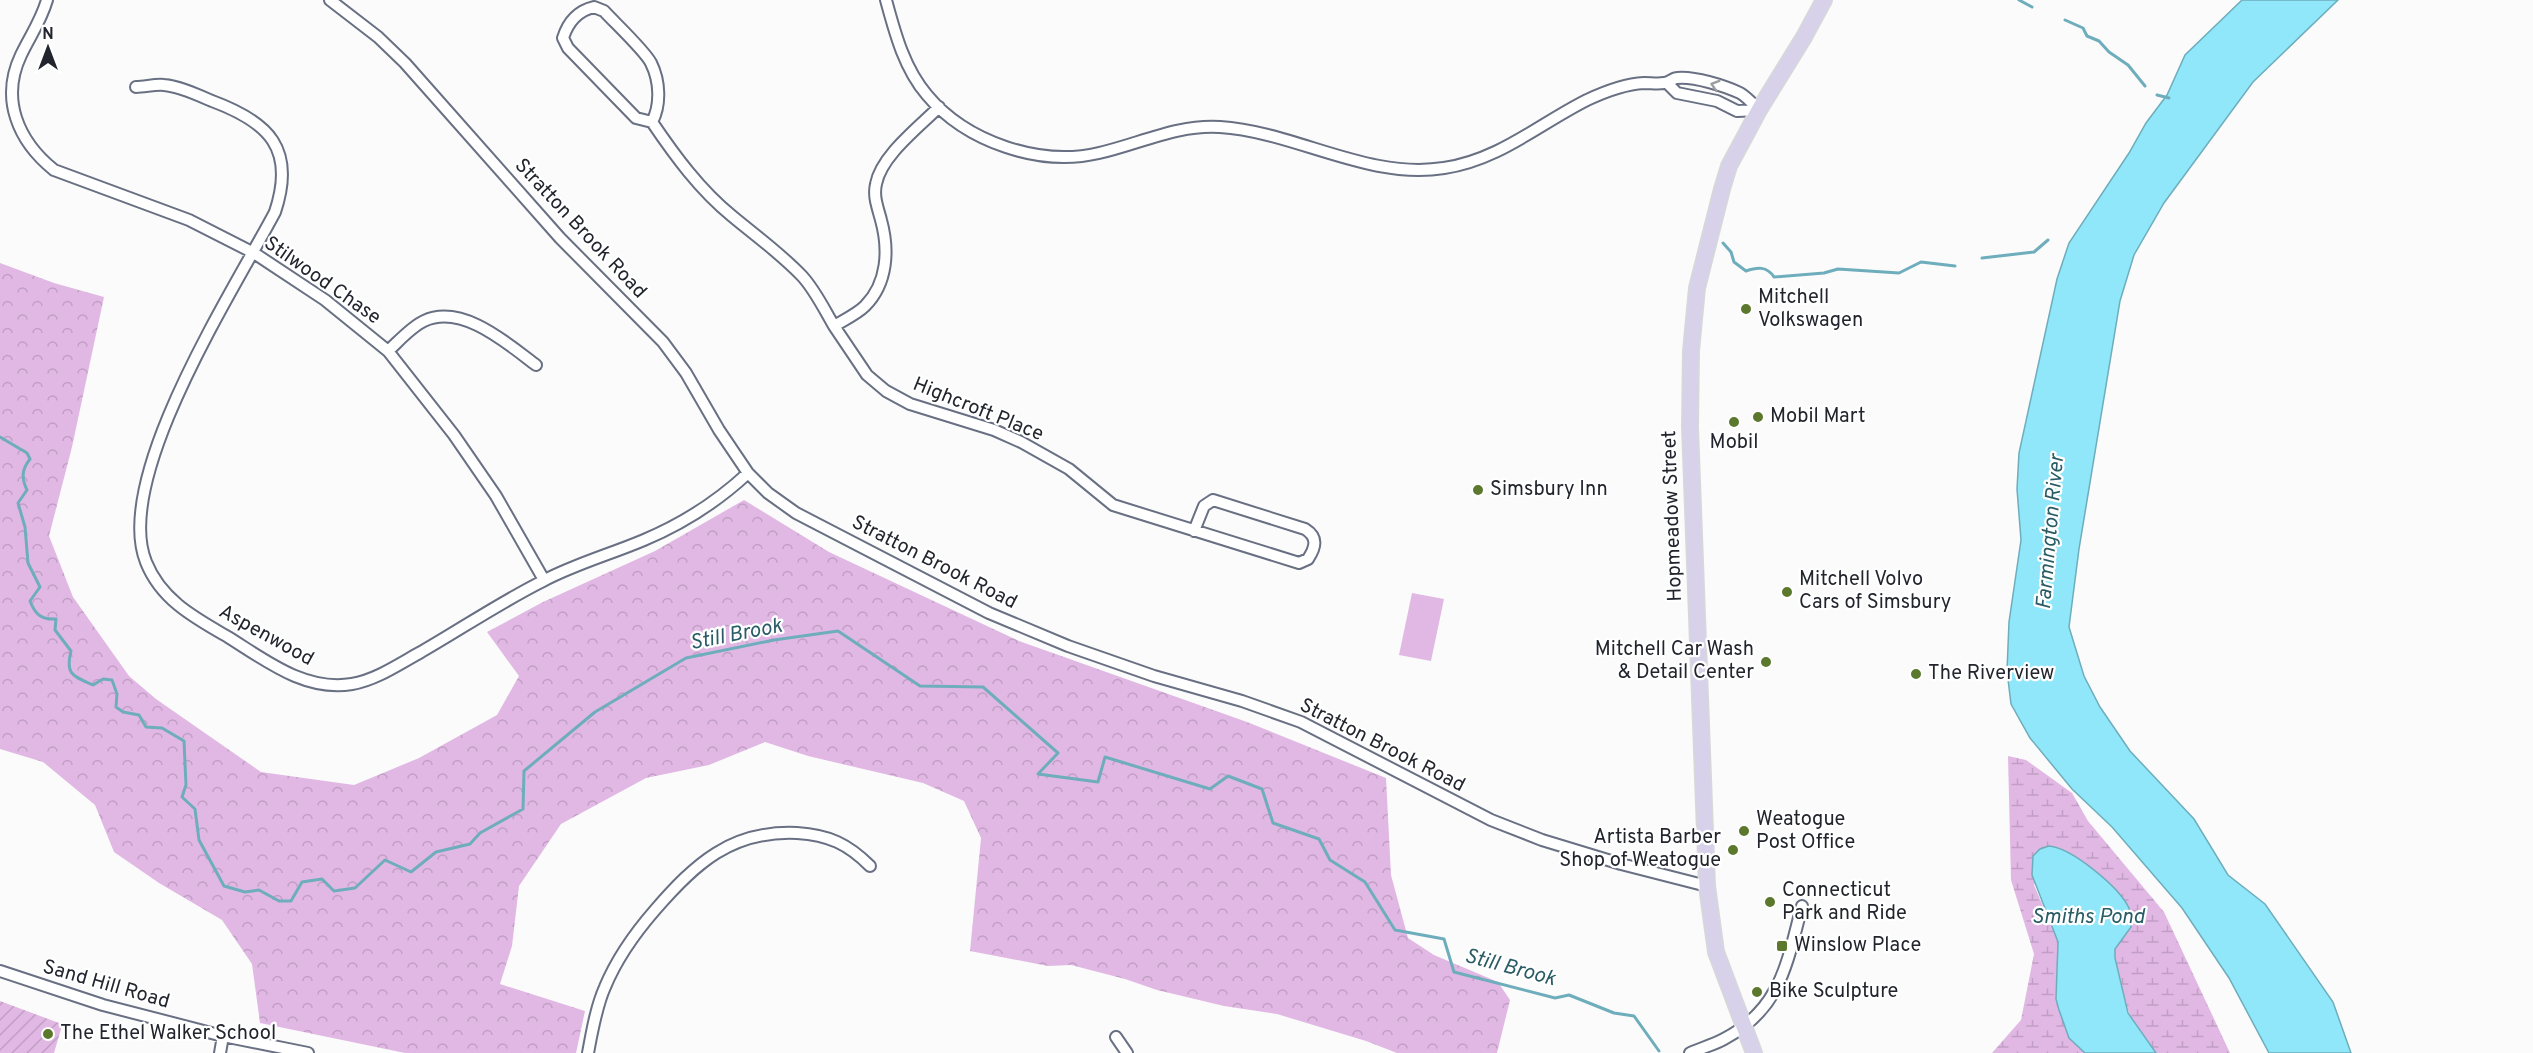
<svg xmlns="http://www.w3.org/2000/svg" width="2533" height="1053" font-family="Overpass,sans-serif">
  <style>
    .wetland { fill: url(#wetland-marsh) }
    .park { fill: url(#park-crowns) }
    .garden { fill: url(#garden-furrows) }
    .pitch { fill: #e1b8e4 }
    .water { fill: #8fe7f9; stroke: #6eadbc; stroke-width: 1.5 }
    .lines { fill: none; stroke-linecap: round; stroke-linejoin: round }
    .stream { stroke: #6eadbc; stroke-width: 3 }
    .minor-casing { stroke: #697083; stroke-width: 14 }
    .highway-casing { stroke: #d7d8d9; stroke-width: 18 }
    .minor { stroke: #fff; stroke-width: 10 }
    .highway { stroke: #d7d1ea; stroke-width: 15 }
    .oneway { stroke: #9c9da0 }
    .poi-dot { fill: #5b782d; stroke: #fff; stroke-width: 2 }
    .labels { text-anchor: middle; dominant-baseline: central; stroke-width: 4.5; stroke-linejoin: round; paint-order: stroke }
    .street-label { font-size: 20px; fill: #22252d; stroke: #fff }
    .poi-label { font-size: 20px; fill: #22252d; stroke: #fff; text-anchor: start }
    .water-label { font-size: 21px; font-style: italic; fill: #295c65; stroke: #fff }
  </style>
  <defs>
    <pattern id="wetland-marsh" width="20" height="14" patternUnits="userSpaceOnUse" patternTransform="scale(1.5)"><rect width="20" height="14" fill="#e1b8e4"/><path d="M1 5h8M5 5V1M11 12h8M15 12V8" fill="none" stroke="#c19ec4"/></pattern>
    <pattern id="park-crowns" width="20" height="18" patternUnits="userSpaceOnUse" patternTransform="scale(1.5)"><rect width="20" height="18" fill="#e1b8e4"/><path d="M2 6a3 3 0 1 1 6 0M12 15a3 3 0 1 1 6 0" fill="none" stroke="#c19ec4"/></pattern>
    <pattern id="garden-furrows" width="10" height="10" patternUnits="userSpaceOnUse" patternTransform="scale(1.5)"><rect width="10" height="10" fill="#e1b8e4"/><path d="M-1 1l2-2M0 10L10 0M9 11l2-2" fill="none" stroke="#c19ec4"/></pattern>
  </defs>
  <rect width="100%" height="100%" fill="#fbfbfb"/>
  <path class="wetland" d="M2008,756L2026,760L2072,793L2088,821L2164,912L2230,1053H2156C2124,1022 2126,997 2115,958V949L2125,934L2113,886L2075,857L2058,847L2034,885L2058,942L2056,999L2059,1010L2069,1038L2085,1053H1992L2021,1020L2034,954L2011,880Z"/>
  <path class="park" d="M0,263L54,283L104,297L72,447L49,536L73,597L129,676L156,699L261,772L354,785L419,758L497,715L519,676L487,632L543,602L655,551L744,500L829,552L1019,641L1247,722L1386,778L1391,875L1408,938L1434,955L1498,982L1510,1000L1497,1053H1397L1366,1041L1277,1014L1224,1006L1157,990L1125,979L1071,965L1048,966L970,951L981,838L964,801L923,783L808,756L765,742L709,765L646,778L561,824L519,886L512,946L500,984L585,1011L576,1053H405L260,1023L252,964L222,920L159,883L114,852L95,805L43,762L0,749Z"/>
  <path class="garden" d="M0,1001L59,1023L61,1029L54,1053H0Z"/>
  <path class="pitch" d="M1412,593L1444,599L1431,661L1399,655Z"/>
  <path class="water" d="M2242,0H2338L2253,82L2164,203L2134,255L2120,301L2079,549L2069,627L2084,676L2100,707L2130,751L2194,819L2228,875L2265,904L2333,1002L2351,1053H2269L2229,978L2182,908L2112,827L2072,789L2030,738L2011,704L2007,671L2009,622L2021,540L2017,489L2019,453L2057,279L2069,243L2129,153L2146,123L2167,95L2185,55Z
    M2049,846C2072,848 2119,887 2129,908C2131,914 2131,921 2131,927L2115,949V958L2128,1013L2156,1053H2085L2069,1038L2059,1010L2056,999L2058,942L2032,875L2033,856L2040,849Z"/>
  <g class="lines">
    <path class="stream" d="M2019,0L2032,7
      M2065,20L2083,28L2087,36L2099,41L2109,52L2128,65L2145,86
      M2157,95L2169,98
      M1723,243L1731,252L1734,262L1746,271C1757,267 1767,266 1774,277L1824,273L1838,269L1899,273L1921,262L1955,266
      M1982,258L2034,252L2048,240
      M0,437L27,453L30,459C22,469 21,478 27,490L18,503L25,527L28,563L40,587L30,601C35,614 41,620 56,619L55,630L71,651C65,675 73,676 93,685L103,679L112,680L117,694L116,707L123,712L139,715L146,727L162,728L184,741L186,785L182,797L195,809L199,840L224,886L245,892L259,890L279,901H291L302,882L322,879L334,891L355,888L385,860L411,872L436,852L470,844L480,833L523,809L524,771L595,712L686,658L774,640L838,631L920,686L983,687L1058,753L1038,774L1098,782L1105,757L1210,789L1228,776L1262,789L1273,823L1319,839L1330,860L1365,882L1395,930L1444,939L1454,972L1555,998L1569,995L1614,1013L1634,1016L1659,1051"/>
    <defs>
      <path id="minor" d="M47,0C41,21 30,36 21,55C0,99 18,141 54,170L189,220L254,253L325,300L388,351L454,435L496,496L544,580
        M330,0L378,37L405,63L560,238L663,342L686,373L719,430L748,473L768,493L796,513L989,613L1068,646L1154,676L1242,701L1301,722L1491,820L1542,840L1621,864L1707,886
        M886,0C895,33 904,68 927,95C966,142 1040,167 1099,153C1139,144 1178,124 1220,127C1296,132 1367,180 1444,168C1499,160 1539,124 1587,100C1604,92 1625,84 1644,83C1651,83 1658,84 1664,83C1669,83 1673,78 1677,78C1694,76 1725,86 1740,93C1747,97 1753,104 1759,110
        M594,7L604,11C615,23 645,51 651,63C660,81 661,105 652,122L636,118L568,48L563,38C568,22 577,11 594,7Z
        M1667,83L1677,93L1717,101L1737,111L1759,110
        M136,87C145,87 155,84 164,85C179,86 198,95 212,101C269,122 296,149 275,212C235,288 112,478 146,562C161,600 195,618 228,637C265,660 305,692 352,684C376,680 399,664 421,652C461,629 501,602 543,581C575,564 611,554 644,540C682,524 718,501 748,473
        M652,122C675,156 700,190 732,216C756,236 780,253 802,276C815,290 824,309 834,326C844,320 857,314 865,306C888,283 889,249 881,220C878,208 873,197 876,184C881,156 919,127 939,107
        M834,326L867,375L886,391L910,404L994,430L1021,442L1069,469L1113,505L1299,563L1308,559C1316,547 1318,537 1305,529L1213,500L1204,506L1194,531
        M388,351C399,341 411,327 424,321C462,303 508,344 536,365
        M0,971L103,1005L223,1036L308,1053
        M1116,1037L1127,1053
        M220,1053L223,1036
        M588,1053C592,1032 596,1007 605,987C617,958 635,933 655,910C695,864 731,830 797,833C829,835 848,844 870,866
        M1690,1053C1701,1048 1713,1045 1724,1039C1781,1009 1787,963 1802,906"/>
      <path id="highway" d="M1754,1053L1716,952L1707,886L1690,427L1691,351L1697,288L1722,189L1729,166L1759,110L1804,37L1824,0"/>
    </defs>
    <use href="#minor" class="minor-casing"/>
    <use href="#highway" class="highway-casing"/>
    <use href="#minor" class="minor"/>
    <use href="#highway" class="highway"/>
  </g>
  <defs><path id="oneway-chevron" d="M-2-3.5L2.5 0L-2 3.5" fill="none" stroke-width="1.6" stroke-linecap="round" stroke-linejoin="round" transform="scale(1.5)"/></defs>
  <use class="oneway" href="#oneway-chevron" transform="translate(1715 85) rotate(-163)"/>
  <g class="poi-dot">
    <circle cx="1746" cy="309" r="6"/>
    <circle cx="1758" cy="417" r="6"/>
    <circle cx="1734" cy="422" r="6"/>
    <circle cx="1478" cy="490" r="6"/>
    <circle cx="1787" cy="592" r="6"/>
    <circle cx="1766" cy="662" r="6"/>
    <circle cx="1916" cy="674" r="6"/>
    <circle cx="1744" cy="831" r="6"/>
    <circle cx="1733" cy="850" r="6"/>
    <circle cx="1770" cy="902" r="6"/>
    <rect x="1776" y="940" width="12" height="12" rx="3"/>
    <circle cx="1757" cy="992" r="6"/>
    <circle cx="48" cy="1034" r="6"/>
  </g>
  <g class="labels">
    <g class="street-label">
      <text transform="translate(580 229) rotate(47)">Stratton Brook Road</text>
      <text transform="translate(322 281) rotate(35)">Stilwood Chase</text>
      <text transform="translate(978 410) rotate(22)">Highcroft Place</text>
      <text transform="translate(1673 516) rotate(-92)">Hopmeadow Street</text>
      <text transform="translate(934 563) rotate(27)">Stratton Brook Road</text>
      <text transform="translate(266 636) rotate(29)">Aspenwood</text>
      <text transform="translate(1382 746) rotate(27)">Stratton Brook Road</text>
      <text transform="translate(106 985) rotate(16)">Sand Hill Road</text>
    </g>
    <g class="poi-label">
      <text x="1758" y="298">Mitchell<tspan x="1758" dy="23">Volkswagen</tspan></text>
      <text x="1770" y="417">Mobil Mart</text>
      <text x="1734" y="443" text-anchor="middle">Mobil</text>
      <text x="1490" y="490">Simsbury Inn</text>
      <text x="1799" y="580">Mitchell Volvo<tspan x="1799" dy="23">Cars of Simsbury</tspan></text>
      <text x="1754" y="650" text-anchor="end">Mitchell Car Wash<tspan x="1754" dy="23">&amp; Detail Center</tspan></text>
      <text x="1928" y="674">The Riverview</text>
      <text x="1756" y="820">Weatogue<tspan x="1756" dy="23">Post Office</tspan></text>
      <text x="1721" y="838" text-anchor="end">Artista Barber<tspan x="1721" dy="23">Shop of Weatogue</tspan></text>
      <text x="1782" y="891">Connecticut<tspan x="1782" dy="23">Park and Ride</tspan></text>
      <text x="1794" y="946">Winslow Place</text>
      <text x="1769" y="992">Bike Sculpture</text>
      <text x="60" y="1034">The Ethel Walker School</text>
    </g>
    <g class="water-label">
      <text transform="translate(2051 532) rotate(-85)">Farmington River</text>
      <text transform="translate(736 635) rotate(-11)">Still Brook</text>
      <text x="2088" y="917">Smiths Pond</text>
      <text transform="translate(1510 968) rotate(15)">Still Brook</text>
    </g>
  </g>
  <g transform="translate(48 48)" stroke="#ffffff" stroke-width="4.5" paint-order="stroke">
  <path d="M0-4.5L10 22L0 15L-10 22Z" fill="#22252d"/>
  <text y="-9" font-size="16" font-weight="bold" text-anchor="middle" fill="#22252d">N</text>
  </g>
</svg>
